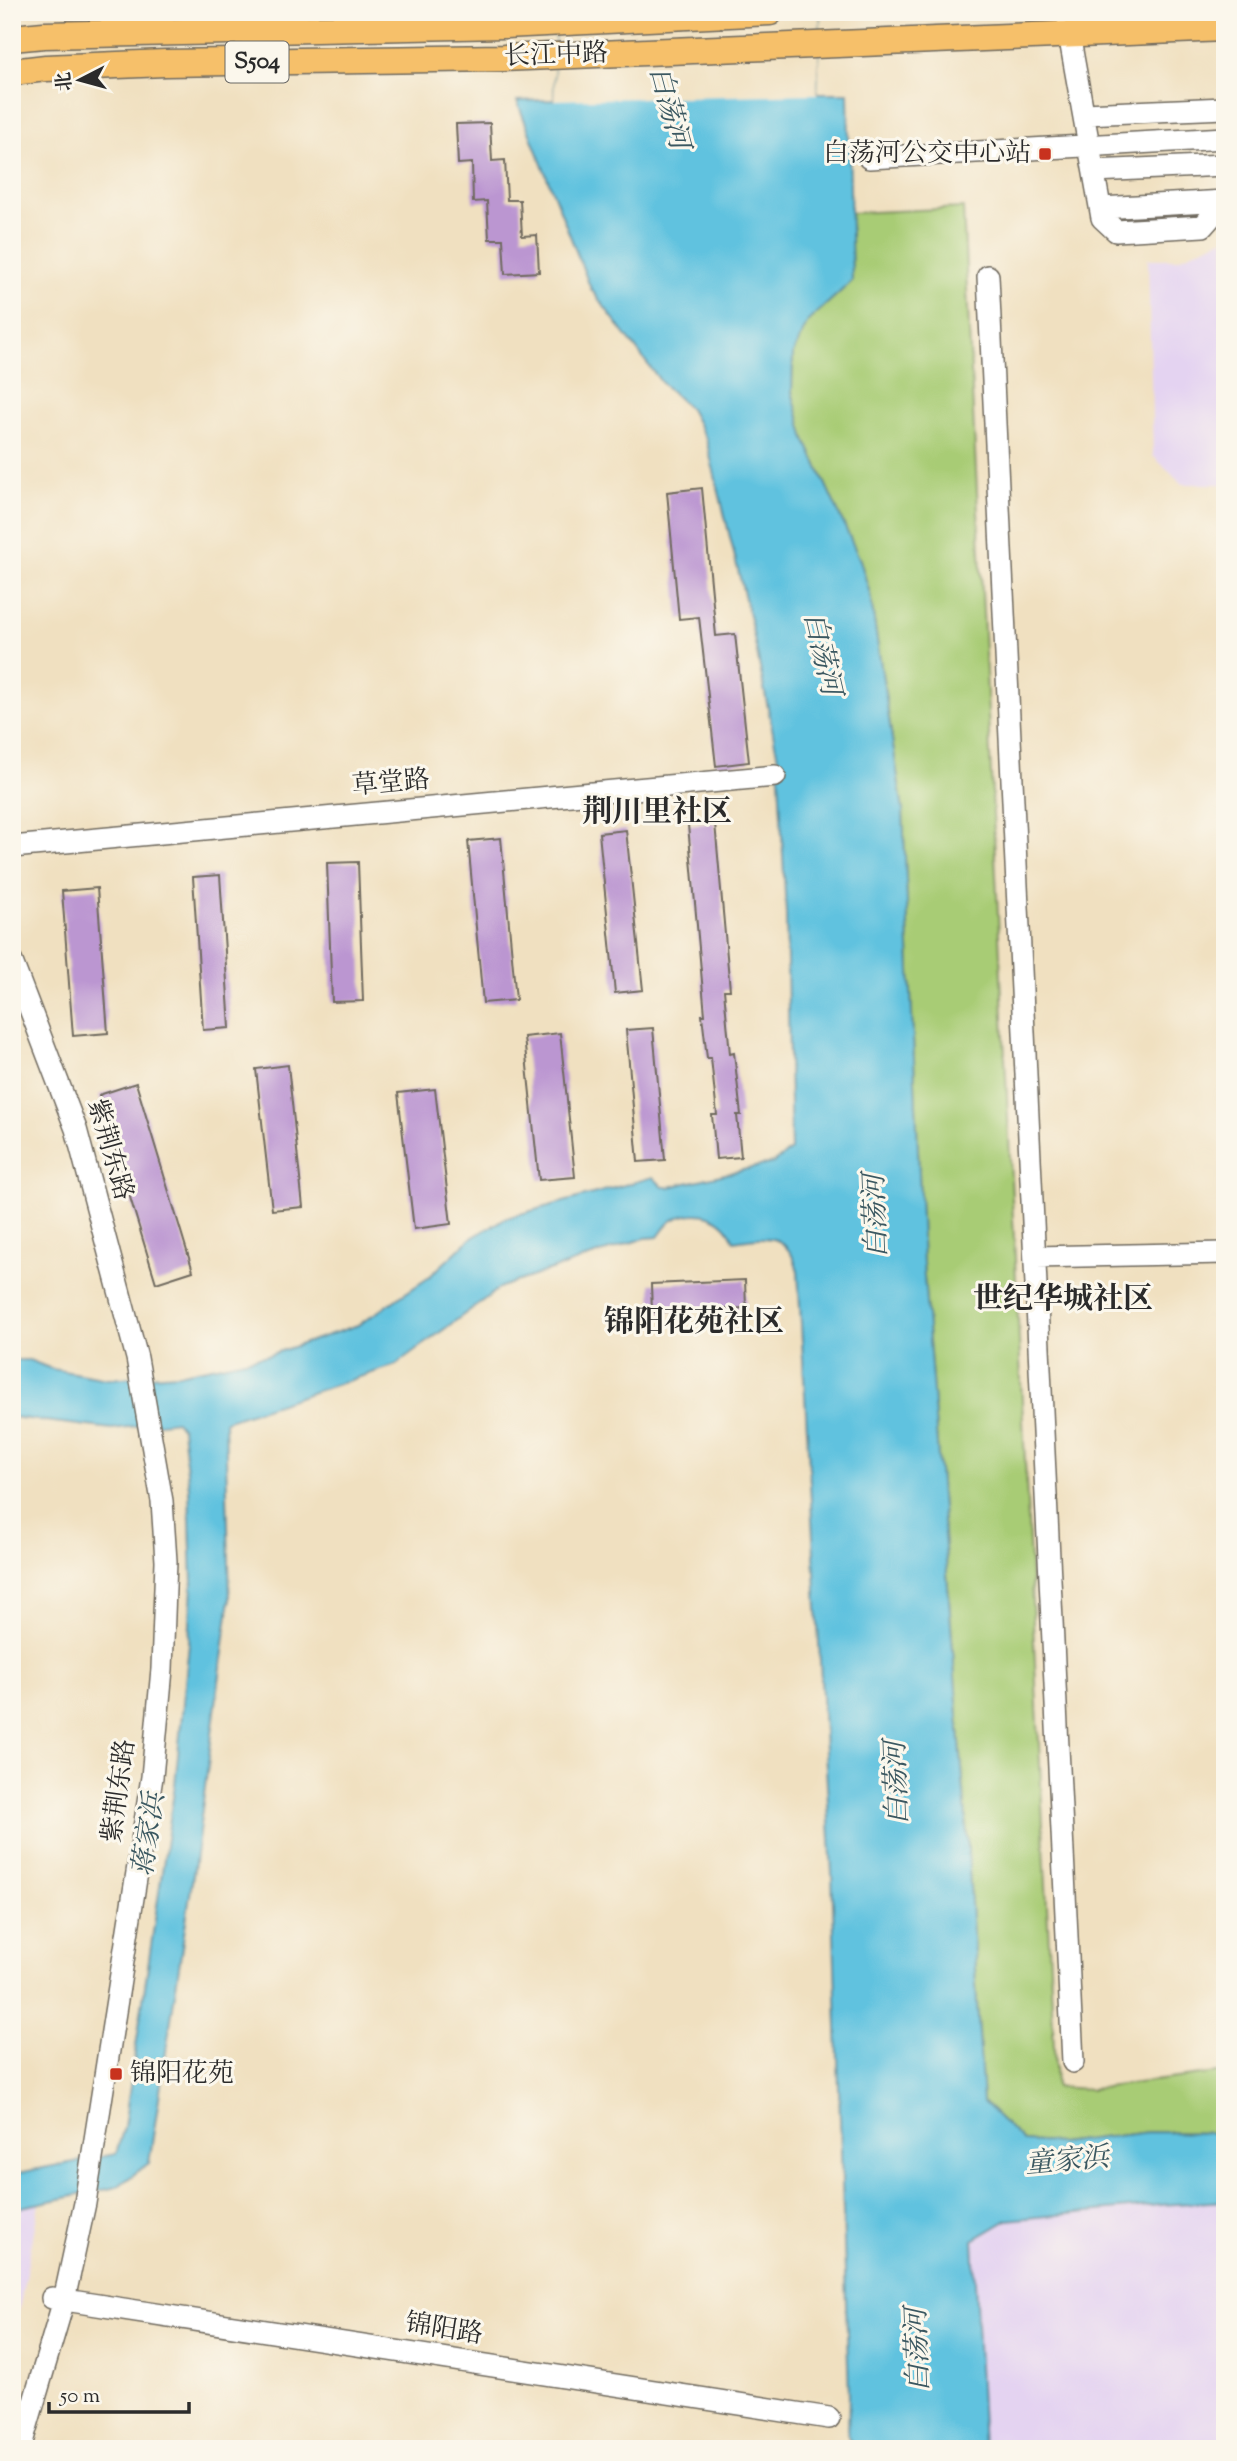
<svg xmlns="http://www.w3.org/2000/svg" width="1237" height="2461" font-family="'Sorts Mill Goudy','Noto Serif SC',serif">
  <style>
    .built { fill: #e4d3f1 }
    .green { fill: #a8cc75; stroke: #6a7c50; stroke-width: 2 }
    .water { fill: #61c2df; stroke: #467685; stroke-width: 2 }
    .pier { fill: #f0e0c0 }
    .building { fill: #bb96d1 }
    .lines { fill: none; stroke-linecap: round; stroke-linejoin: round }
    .minor-casing { stroke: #706a5f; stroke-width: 24 }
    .major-casing { stroke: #706a5f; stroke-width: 29 }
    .minor { stroke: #fff; stroke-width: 21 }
    .major { stroke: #f6c06b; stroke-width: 26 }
    .poi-dot { fill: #c8321e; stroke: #fbf7ec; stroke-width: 2.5 }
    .labels { text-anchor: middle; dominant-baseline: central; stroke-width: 6; stroke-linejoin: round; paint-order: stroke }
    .shield { fill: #fbf7ec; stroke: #696865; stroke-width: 2 }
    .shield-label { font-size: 24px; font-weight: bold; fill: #2b2b2b }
    .street-label { font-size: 26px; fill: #2b2b2b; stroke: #fbf7ec }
    .poi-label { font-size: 26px; fill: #2b2b2b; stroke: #fbf7ec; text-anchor: end }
    .water-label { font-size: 28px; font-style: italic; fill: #3b5861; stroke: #fbf7ec }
    .quarter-label { font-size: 30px; font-weight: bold; fill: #2b2b2b; stroke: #fbf7ec }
  </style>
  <rect width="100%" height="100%" fill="#fbf7ec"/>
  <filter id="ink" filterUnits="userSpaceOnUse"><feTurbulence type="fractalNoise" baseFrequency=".0143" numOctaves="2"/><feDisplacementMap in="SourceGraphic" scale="14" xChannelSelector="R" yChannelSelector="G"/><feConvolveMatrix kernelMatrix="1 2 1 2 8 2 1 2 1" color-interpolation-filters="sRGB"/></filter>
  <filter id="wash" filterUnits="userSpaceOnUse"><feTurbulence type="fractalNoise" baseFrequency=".00686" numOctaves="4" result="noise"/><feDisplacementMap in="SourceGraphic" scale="28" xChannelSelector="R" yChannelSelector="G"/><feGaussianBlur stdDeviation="1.57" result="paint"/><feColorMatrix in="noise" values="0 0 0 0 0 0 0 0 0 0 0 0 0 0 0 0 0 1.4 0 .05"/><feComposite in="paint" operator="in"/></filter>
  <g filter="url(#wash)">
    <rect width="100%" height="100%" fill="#f0e0c0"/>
    <path class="built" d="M1225,238V484H1182L1153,456L1148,259H1177Z
      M1225,2201V2449H983L973,2240L1007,2220L1159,2205Z
      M39,2204L12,2347V2209Z"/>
    <path class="green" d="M963,208L1056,2087L1090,2089L1225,2072V2133L1148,2132L1060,2143L1023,2141L983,2102L966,1819L923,1263L903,811L870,594L860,560L805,439L792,392L793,353L808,321L852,281L850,213Z"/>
    <path class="water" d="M556,12H820L817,93H848L852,281L808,321L793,353L792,392L805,439L860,560L870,594L903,811L923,1263L966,1819L983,2102L1023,2141L1060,2143L1148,2132L1225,2133V2201L1159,2205L1007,2220L973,2240L983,2449H854L848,2436L849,2395L832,1874L798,1271C787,1232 768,1236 734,1241C725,1216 698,1207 673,1220C667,1223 662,1232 658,1237L645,1238L501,1287L396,1365L225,1421L230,1599L195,1862L149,2163L117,2187L12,2209V2174L116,2154L124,2127L175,1785L189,1643L192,1584L189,1488L182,1429L176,1421L112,1429L12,1417V1360H29L52,1369L107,1379L178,1374L269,1355L358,1325L428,1278L470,1239L506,1218L653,1177L663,1187H669L773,1163L791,1150L786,914L778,758L751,623L706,439L690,409L662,383L591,289L517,101L554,100Z"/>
    <path class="pier" d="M556,12H820L817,94L554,100Z"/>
    <g id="blocks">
      <path class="building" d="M490,123L492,161L505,160L507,200H520L522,236L537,235L539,272L505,274L503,239H489L487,201L473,202L472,163L458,164L456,124Z
        M702,488L716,636L735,634L749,762L716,766L699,617L679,619L667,492Z
        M715,823L730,990H724L730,1054L734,1053L741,1115H737L741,1157L716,1159L712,1115H717L711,1058H707L702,1015H705L688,825Z
        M626,830L643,990L615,993L599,833Z
        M501,838L516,1000L483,1003L468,841Z
        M358,862L363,1001L332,1002L327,863Z
        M220,875L230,1028L203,1030L193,877Z
        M97,888L108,1033L73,1036L62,891Z
        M653,1028L665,1160L638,1162L626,1030Z
        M560,1033L575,1177L539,1180L524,1037Z
        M288,1065L303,1207L272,1210L256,1069Z
        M136,1083L193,1271L156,1283L99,1095Z
        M435,1089L451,1224L414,1229L398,1093Z
        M745,1280L746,1308L652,1312L651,1284Z"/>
    </g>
  </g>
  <g filter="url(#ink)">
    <use href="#blocks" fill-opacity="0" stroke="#706a5f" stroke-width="2"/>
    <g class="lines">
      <defs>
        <path id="minor" d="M1068,12L1069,34L1102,218L1116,231L1203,226L1225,201
          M1084,114L1225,108
          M869,158L1225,138
          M1094,171L1225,165
          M1101,208L1225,201
          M988,276L1073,2062
          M12,847L775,776
          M12,962L76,1129L137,1358L162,1501L166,1561L162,1669L152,1777L85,2203L64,2300L20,2449
          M1035,1257L1225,1253
          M52,2298L829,2418"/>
        <path id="major" d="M12,38L44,35L505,25L770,12
          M12,72L46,68L165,63L503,58L1225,28"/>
      </defs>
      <use href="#minor" class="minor-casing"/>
      <use href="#major" class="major-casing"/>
      <use href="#minor" class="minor"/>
      <use href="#major" class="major"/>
    </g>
  </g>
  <g class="poi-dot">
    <rect x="1038" y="147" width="14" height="14" rx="3.5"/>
    <rect x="109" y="2067" width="14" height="14" rx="3.5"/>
  </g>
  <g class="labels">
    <rect class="shield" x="225.5" y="41.5" width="63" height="41" rx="5"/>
    <g class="shield-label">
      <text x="257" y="62">S504</text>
    </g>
    <g class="street-label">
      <text transform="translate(556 56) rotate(-2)">长江中路</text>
      <text transform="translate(391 784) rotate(-5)">草堂路</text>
      <text transform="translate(109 1150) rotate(74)">紫荆东路</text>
      <text transform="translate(120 1791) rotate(-82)">紫荆东路</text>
      <text transform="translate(444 2330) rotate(9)">锦阳路</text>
    </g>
    <g class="poi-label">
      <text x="1031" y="154">白荡河公交中心站</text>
      <text x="130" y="2074" text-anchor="start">锦阳花苑</text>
    </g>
    <g class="water-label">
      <text transform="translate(668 108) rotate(75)">白荡河</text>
      <text transform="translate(821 654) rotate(77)">白荡河</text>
      <text transform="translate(877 1216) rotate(-92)">白荡河</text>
      <text transform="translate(898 1783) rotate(-92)">白荡河</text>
      <text transform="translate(150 1835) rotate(-82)">蒋家浜</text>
      <text transform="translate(1067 2162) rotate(-5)">童家浜</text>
      <text transform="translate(919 2350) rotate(-92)">白荡河</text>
    </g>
    <g class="quarter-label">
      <text x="657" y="813">荆川里社区</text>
      <text x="1063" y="1300">世纪华城社区</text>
      <text x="694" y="1323">锦阳花苑社区</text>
    </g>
  </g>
  <rect width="1237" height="2461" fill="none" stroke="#fbf7ec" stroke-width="42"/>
  <g transform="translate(80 80) rotate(264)" stroke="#fbf7ec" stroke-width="5" paint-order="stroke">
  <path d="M0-5L12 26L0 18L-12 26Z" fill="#2b2b2b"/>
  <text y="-10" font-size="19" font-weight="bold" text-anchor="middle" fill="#2b2b2b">北</text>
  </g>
  <path d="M49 2402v10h140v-10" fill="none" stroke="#2b2b2b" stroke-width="3.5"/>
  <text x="60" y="2402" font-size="21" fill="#2b2b2b" stroke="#fbf7ec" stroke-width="5" paint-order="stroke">50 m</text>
</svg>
